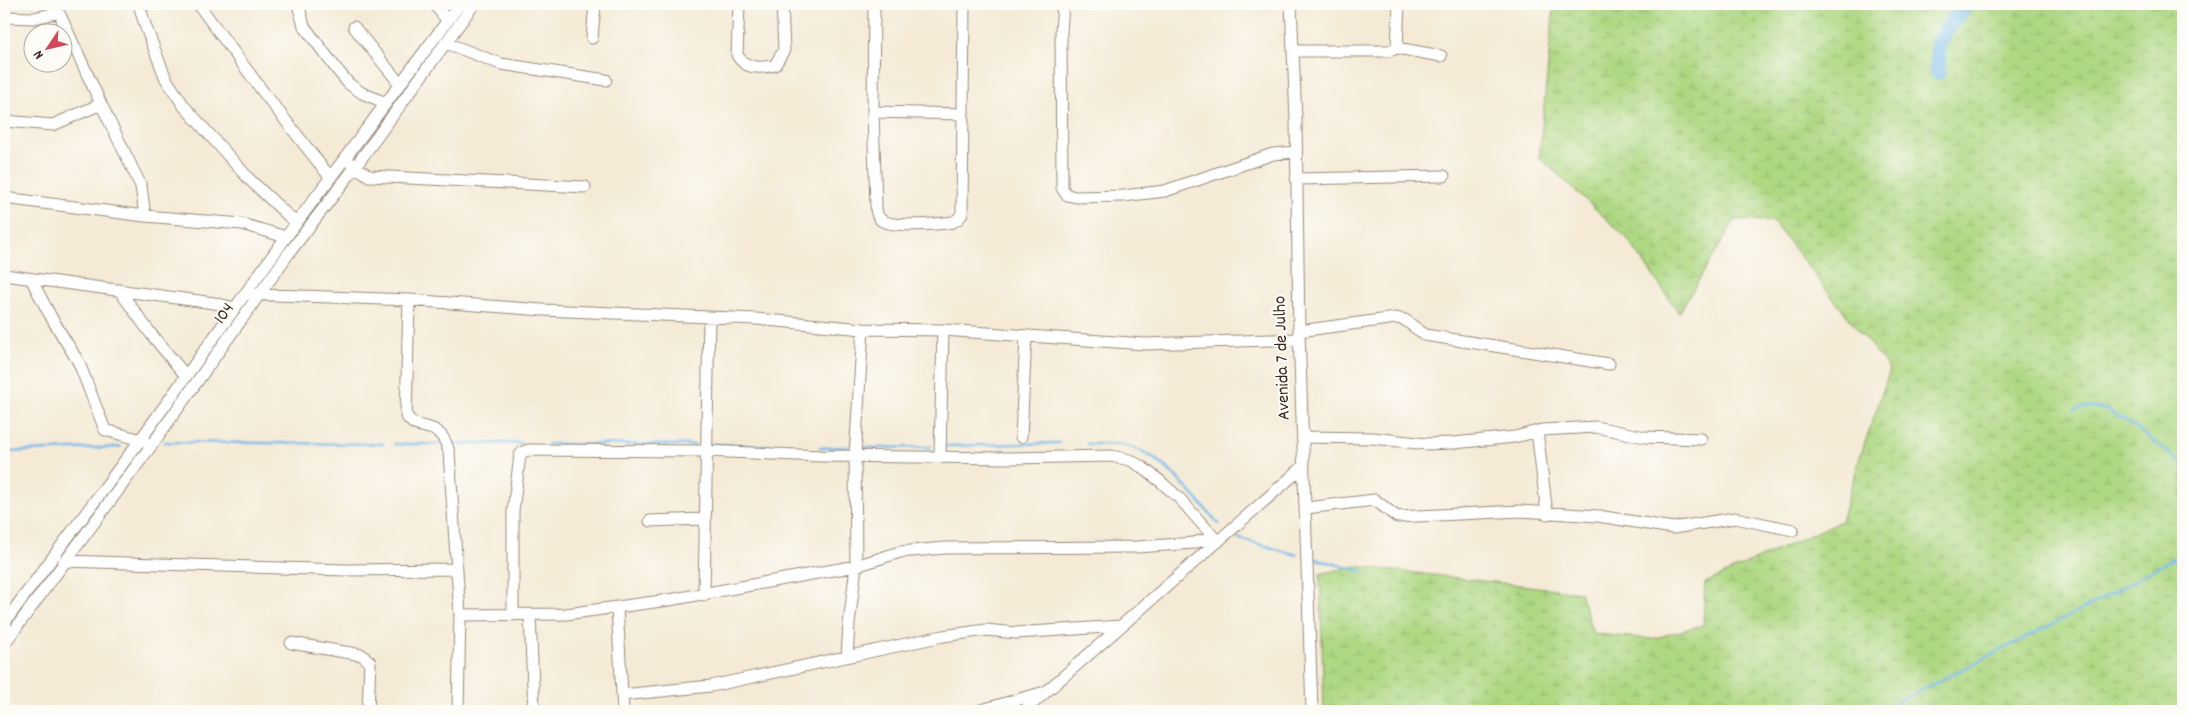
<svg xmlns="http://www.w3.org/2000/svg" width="2187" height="715" font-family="Dekko,sans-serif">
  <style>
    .wetland { fill: url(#wetland-marsh); stroke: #758150 }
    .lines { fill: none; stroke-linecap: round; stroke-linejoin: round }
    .stream { stroke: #72b9e9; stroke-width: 2.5 }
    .river { stroke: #72b9e9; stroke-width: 16 }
    .minor-casing { stroke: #988a7a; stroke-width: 13 }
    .minor { stroke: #fff; stroke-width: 11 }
    .labels { text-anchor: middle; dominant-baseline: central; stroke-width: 4; stroke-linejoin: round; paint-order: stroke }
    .street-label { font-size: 18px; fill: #3b2a1e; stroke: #fdfcf7 }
  </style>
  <defs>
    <pattern id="wetland-marsh" width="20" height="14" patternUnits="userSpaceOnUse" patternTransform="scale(1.25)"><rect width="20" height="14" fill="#afd883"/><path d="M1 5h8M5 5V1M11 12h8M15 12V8" fill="none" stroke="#97ba71"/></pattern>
  </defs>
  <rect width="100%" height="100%" fill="#fdfcf7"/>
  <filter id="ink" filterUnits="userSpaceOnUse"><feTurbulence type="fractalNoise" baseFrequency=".02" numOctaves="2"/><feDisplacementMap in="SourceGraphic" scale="10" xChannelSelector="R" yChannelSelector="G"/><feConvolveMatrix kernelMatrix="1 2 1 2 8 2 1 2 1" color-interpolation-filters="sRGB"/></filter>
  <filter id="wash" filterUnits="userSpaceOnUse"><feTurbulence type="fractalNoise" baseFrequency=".0096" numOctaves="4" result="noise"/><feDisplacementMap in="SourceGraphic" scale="20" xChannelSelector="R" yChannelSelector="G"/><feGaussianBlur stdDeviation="1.12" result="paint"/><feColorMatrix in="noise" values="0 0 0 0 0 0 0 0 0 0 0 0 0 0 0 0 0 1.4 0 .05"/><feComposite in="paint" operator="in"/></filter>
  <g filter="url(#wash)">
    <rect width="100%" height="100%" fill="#f4ead5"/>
    <path class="wetland" d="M1554,4H2183V711H1324L1320,574L1355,566L1580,592L1593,634L1652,639L1703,625L1705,583L1841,521L1861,454L1890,370L1772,221L1735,220L1679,313L1627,238L1539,157Z"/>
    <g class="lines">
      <path class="stream" d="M2075,410C2113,395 2153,447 2183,463
        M165,442L383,444
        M394,444H440
        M454,444L521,443
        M548,444L694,445
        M711,444L790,447
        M1087,444C1103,444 1119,443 1133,448C1169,460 1194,498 1219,524
        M945,446L1059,443
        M820,448L848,447
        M862,448L931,447
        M4,452L120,447
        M1237,538L1297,555
        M1313,558L1364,572
        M1879,711L2091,605L2183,553"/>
      <path class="river" d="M1938,72V45L1950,24L1966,4"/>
    </g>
  </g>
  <g filter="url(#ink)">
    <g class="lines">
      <defs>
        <path id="minor" d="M139,4L145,25L166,79L184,106L249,179L296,223
          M198,4L264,93L330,177
          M298,4L304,26L338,71L349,84L362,93L386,103
          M434,4L447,20
          M739,4L737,55C745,69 760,69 775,65L784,50L782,4
          M874,4L873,112L876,206C876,211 877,217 881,220C892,228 940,224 953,222L958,219L962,214L964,4
          M1063,4L1061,32L1062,188L1067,195L1076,197L1123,196L1165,191L1273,154L1296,152
          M1291,4L1296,120L1299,331L1312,711
          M4,17L34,18L56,13L60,15L101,104L141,186L145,216L242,224L286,237
          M354,27L400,84
          M592,38L595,4
          M446,43L501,64L606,80
          M1397,48L1399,4
          M1293,51H1388L1397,48L1441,56
          M873,112L963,114
          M4,121L53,125L101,104
          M349,162L369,176L585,187
          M1296,179L1444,176
          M4,198L145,216
          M4,275L214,303L235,308
          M31,279L51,317L79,363L105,430L145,441
          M119,290L151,334L186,376
          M246,294L409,300L543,310L756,319L863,329L943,330L1145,344L1299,339
          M409,300L406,415C417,436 439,415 449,452L460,615L458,711
          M1299,331L1396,318L1405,320L1425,335L1609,364
          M1537,431L1547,514
          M1021,437L1026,336
          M1303,437L1373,438L1426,444L1453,443L1515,437L1542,430L1596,427L1645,437L1701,439
          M940,455L943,330
          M1306,508L1375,500L1397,517L1521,511L1598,516L1673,528L1735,518L1793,530
          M650,521L705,519
          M64,561L345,570L456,569
          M704,595L709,318
          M617,608L623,711
          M460,615L566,614L669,600L856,566L900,552L945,548L1137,547L1194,543L1213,537
          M513,615V511L520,455L523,452L528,450L705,451L821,456L1011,458L1111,456L1130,460L1142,467L1160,481L1179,498L1218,542
          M530,615L534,711
          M4,623L141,439L286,237L460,4
          M291,643L362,655L370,662L368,711
          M4,644L151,446L289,253L350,174L474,4
          M847,657L849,624L856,566L855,456L863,329
          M622,695L711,686L943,636L986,630L1016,633L1121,626
          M978,711L1041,693
          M1024,711L1304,466"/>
      </defs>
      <use href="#minor" class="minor-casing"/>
      <use href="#minor" class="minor"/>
    </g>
  </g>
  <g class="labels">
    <g class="street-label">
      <text transform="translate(225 314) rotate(-55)">104</text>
      <text transform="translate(1283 358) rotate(-92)">Avenida 7 de Julho</text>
    </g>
  </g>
  <rect width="2187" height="715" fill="none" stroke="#fdfcf7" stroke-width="20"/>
  <g transform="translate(48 48) rotate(235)"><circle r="24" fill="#fdfcf7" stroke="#afa8a0"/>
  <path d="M0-4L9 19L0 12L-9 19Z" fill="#d1495b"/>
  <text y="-8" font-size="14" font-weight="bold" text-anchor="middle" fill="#3b2a1e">N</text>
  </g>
</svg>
